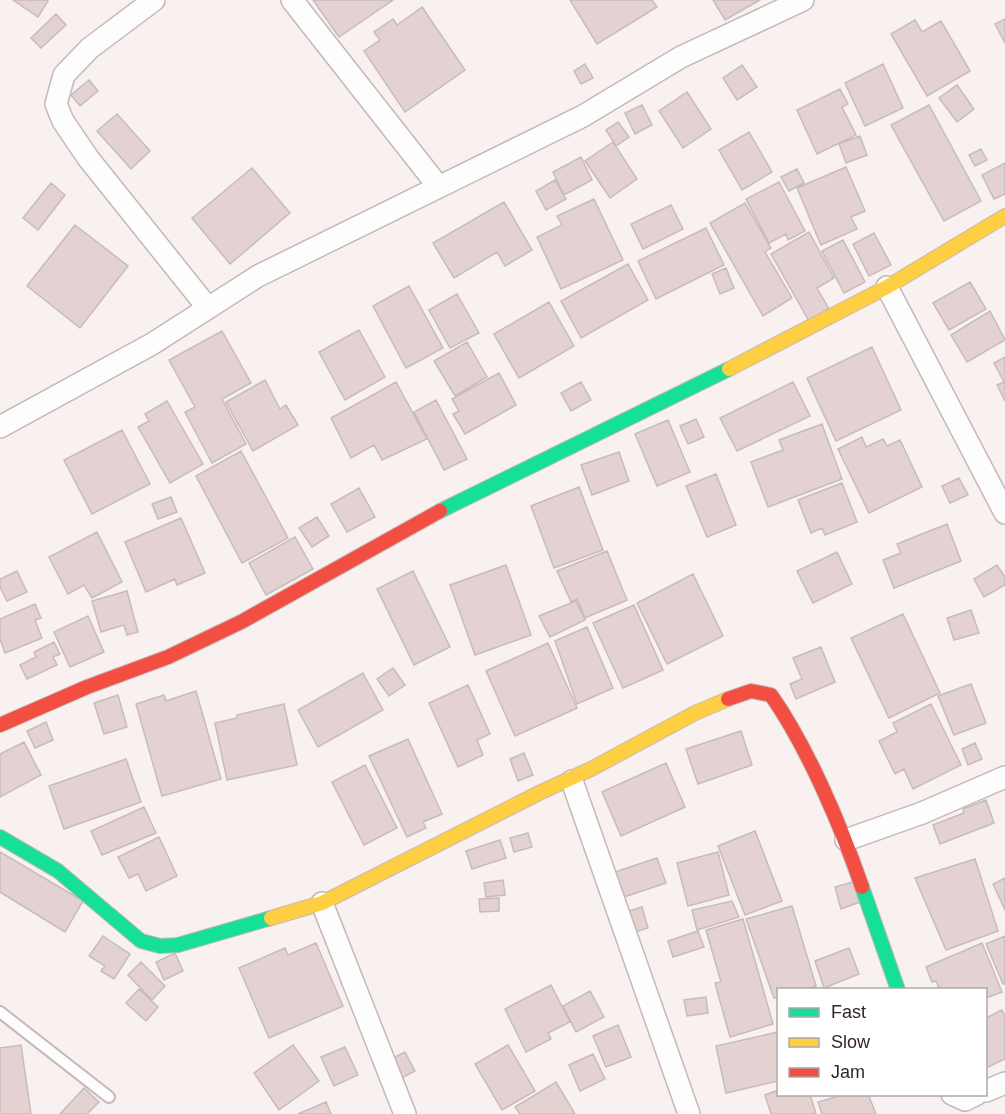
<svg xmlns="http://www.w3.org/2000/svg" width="1005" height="1114" font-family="Helvetica,sans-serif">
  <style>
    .building { fill: #e4d2d3; stroke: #c7bbbc; stroke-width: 1.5 }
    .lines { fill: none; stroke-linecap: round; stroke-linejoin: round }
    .lane-casing { stroke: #c4b8b8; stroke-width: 14 }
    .street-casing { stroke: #c4b8b8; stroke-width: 24 }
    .fast-casing { stroke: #c4b8b8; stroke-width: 16 }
    .slow-casing { stroke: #c4b8b8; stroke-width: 16 }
    .jam-casing { stroke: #c4b8b8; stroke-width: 16 }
    .lane { stroke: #fefdfd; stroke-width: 10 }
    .street { stroke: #fefdfd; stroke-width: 21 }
    .fast { stroke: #16e098; stroke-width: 14 }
    .slow { stroke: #ffcf43; stroke-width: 14 }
    .jam { stroke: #f24e42; stroke-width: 14 }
  </style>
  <rect width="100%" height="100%" fill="#f9f0f0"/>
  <path class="building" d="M13,0H47L48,1L38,17Z
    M313,0H393L339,37Z
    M570,0H652L657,7L597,44Z
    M713,0H760L725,20Z
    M422,7L465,70L405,112L364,51L380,40L374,32L393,19L397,25Z
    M56,14L66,25L41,48L31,38Z
    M1005,19V43L995,24Z
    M915,20L922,32L941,21L970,71L927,96L891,34Z
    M585,64L593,78L581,84L574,71Z
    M883,64L903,108L865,126L845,83Z
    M742,65L757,87L737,100L723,78Z
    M89,80L98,91L80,106L71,95Z
    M957,85L974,109L957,122L939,98Z
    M840,89L848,104L842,107L856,135L817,154L797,110Z
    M687,92L711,129L683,148L659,111Z
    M642,105L652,125L635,134L625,113Z
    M929,105L981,201L944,221L891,125Z
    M117,114L150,151L131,169L97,131Z
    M618,122L629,137L616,146L606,130Z
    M749,132L772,172L742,190L719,150Z
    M860,136L867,155L846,163L839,144Z
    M613,142L637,179L610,198L585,161Z
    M981,149L987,160L975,166L969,155Z
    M581,157L592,180L564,195L553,172Z
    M1005,163V194L994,199L982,175Z
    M846,167L865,211L851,217L857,229L821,245L797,188Z
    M252,168L290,213L230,264L192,218Z
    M797,169L804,183L789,191L781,177Z
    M555,180L566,199L546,210L536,191Z
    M779,182L805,231L788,240L786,234L769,243L746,199Z
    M51,183L65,195L38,230L23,218Z
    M594,199L623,260L561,289L537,237L562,225L557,216Z
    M504,202L532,250L505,266L497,252L454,278L433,243Z
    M745,203L771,248L765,252L792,298L763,316L710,223Z
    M671,205L683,229L643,249L631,224Z
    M75,225L128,266L80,328L27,286Z
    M706,228L724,265L656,299L638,261Z
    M809,232L834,278L817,288L829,309L809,321L771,254Z
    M874,233L891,265L869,276L853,244Z
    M843,240L865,282L844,293L822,251Z
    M628,264L648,300L581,338L561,301Z
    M726,268L734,288L720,294L712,274Z
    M970,282L986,309L949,330L933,303Z
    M409,286L443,348L406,368L373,306Z
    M457,294L479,333L450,348L429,310Z
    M549,302L574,346L519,378L494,334Z
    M990,311L1005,340L967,362L951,335Z
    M359,330L385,377L345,400L319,352Z
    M222,331L251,383L222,399L246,444L212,463L185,412L195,407L169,360Z
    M467,342L487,377L455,396L434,361Z
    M872,347L901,410L836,441L807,378Z
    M1005,357V401L997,385L1004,382L994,363Z
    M499,373L516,405L465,434L453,414L459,411L452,399Z
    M265,380L280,409L286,405L298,425L253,451L226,402Z
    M396,382L427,439L382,460L374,445L351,458L331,418Z
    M581,382L591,400L571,411L561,393Z
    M793,382L810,416L737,451L720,418Z
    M436,400L467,459L444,470L414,412Z
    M167,401L203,464L170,483L138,427L149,421L145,414Z
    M696,419L704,437L688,444L680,426Z
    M668,420L690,472L657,486L635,434Z
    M822,424L842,479L768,507L751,462L783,450L779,440Z
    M122,430L150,484L92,514L64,460Z
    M862,437L866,447L883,439L887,446L900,440L922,487L869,513L838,449Z
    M241,451L288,538L242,563L196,476Z
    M619,452L629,481L592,495L581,465Z
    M716,474L736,525L707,537L686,486Z
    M959,478L968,495L950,503L942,486Z
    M842,483L857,522L825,535L822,528L811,533L798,500Z
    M579,487L603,550L554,568L531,506Z
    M359,488L375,517L347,532L331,504Z
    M171,497L177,512L158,519L152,504Z
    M317,517L329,536L312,547L299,528Z
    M181,518L205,573L177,585L175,579L146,592L125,542Z
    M947,524L961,561L894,588L883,560L901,553L897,544Z
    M97,532L122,582L92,598L84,585L68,594L49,557Z
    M295,537L313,569L266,595L249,563Z
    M607,551L627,600L585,618L577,599L571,602L557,571Z
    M837,552L852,584L813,603L797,571Z
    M506,565L531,635L475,655L450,585Z
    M997,565L1005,577V585L984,597L974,579Z
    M17,571L27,592L7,601L0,587V579Z
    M413,571L450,647L414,665L377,589Z
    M693,574L723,636L667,664L637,603Z
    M127,591L138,632L127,635L124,625L101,632L92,601Z
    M576,601L585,620L550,637L539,616Z
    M35,604L41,618L35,620L42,638L5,653L0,639V619Z
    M634,605L663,670L623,688L593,623Z
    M971,610L979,633L954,640L947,618Z
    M903,614L940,693L889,718L851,638Z
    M88,616L104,652L70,667L54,632Z
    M587,627L613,688L577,704L555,641Z
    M54,642L60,654L53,657L57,665L27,679L20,665L36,657L34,652Z
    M548,643L577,708L515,736L486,671Z
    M821,647L835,682L796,699L790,684L802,679L793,658Z
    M393,668L405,685L389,696L377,679Z
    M363,673L383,710L318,747L298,710Z
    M971,684L986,723L954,735L938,696Z
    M468,685L490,734L477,740L483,755L458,767L429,703Z
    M196,691L221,779L162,796L136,704L164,695L166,701Z
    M118,695L127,727L104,734L94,703Z
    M284,704L297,765L227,780L215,723L237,718V715Z
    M931,704L961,765L913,789L904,769L895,774L879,741L897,732L893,723Z
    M46,722L53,740L35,748L27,731Z
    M741,731L752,765L698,784L686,749Z
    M408,739L442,814L423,822L426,828L407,837L369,756Z
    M24,742L41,775L0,797V754Z
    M975,743L982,759L968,765L962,749Z
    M524,753L533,775L518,781L510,759Z
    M126,759L141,802L64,829L49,786Z
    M666,763L685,807L621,836L602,792Z
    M365,765L397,828L364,845L332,782Z
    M986,800L994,823L940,844L933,825L964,813L963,809Z
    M144,807L156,833L102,855L91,831Z
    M755,831L782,901L745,915L718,846Z
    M528,833L532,847L514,852L510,838Z
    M159,837L177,876L146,891L138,874L129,878L118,857Z
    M500,840L506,858L472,869L466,851Z
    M0,852L83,901L65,932L0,892Z
    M718,852L729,895L688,906L677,863Z
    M657,858L666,883L624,897L615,872Z
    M975,859L998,931L946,950L915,878Z
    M1005,878V910L993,884Z
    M503,880L505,895L486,897L484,883Z
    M853,882L860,902L841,909L835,887Z
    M499,898V911L480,912L479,899Z
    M732,901L739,917L697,930L692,910Z
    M792,906L816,986L805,990H778V997L774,998L746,919Z
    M642,907L648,928L628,934L622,913Z
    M743,919L773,1024L730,1037L715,983L721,982L706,930Z
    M698,931L704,947L673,957L668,941Z
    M103,936L130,954L114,979L101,971L105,966L89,956Z
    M1005,936V984H1003L986,944Z
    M316,943L343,1006L269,1038L239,968L285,948L288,955Z
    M982,943L1002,992L986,998V990H940L936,981L932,982L926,967Z
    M849,948L859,974L824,988L815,961Z
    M175,953L183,971L164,980L156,962Z
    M141,962L165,986L152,1000L128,975Z
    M551,985L570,1022L548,1033L551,1039L526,1052L505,1009Z
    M139,989L158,1007L146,1021L126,1003Z
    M590,991L604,1017L576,1032L563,1006Z
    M706,997L708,1013L687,1016L684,1000Z
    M1002,1010L1005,1016V1059L986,1068V1018Z
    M618,1025L631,1057L606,1067L593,1036Z
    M778,1032V1081L726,1093L716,1046Z
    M21,1045L31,1114H0V1048Z
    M293,1045L319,1081L279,1110L254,1073Z
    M508,1045L535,1091L502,1110L475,1064Z
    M345,1047L358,1075L334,1086L321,1057Z
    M405,1052L415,1071L398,1080L387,1061Z
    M593,1054L605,1079L580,1091L569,1065Z
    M556,1082L575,1114H520L515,1107Z
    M84,1088L99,1102L87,1114H60Z
    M778,1090V1094H810L816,1114H771L765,1095Z
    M846,1094H868L876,1114H822L818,1102Z
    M326,1102L331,1114H298Z"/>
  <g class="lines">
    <defs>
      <path id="lane" d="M0,1012L109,1097"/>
      <path id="street" d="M154,0L90,48L64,75L56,104L63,121L88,158L208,308
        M292,0L438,186
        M887,287L1005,513
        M0,427L152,344L258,276L583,116L681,57L803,0
        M572,781L689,1114
        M846,840L922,813L1005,777
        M322,903L405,1114
        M986,1091L1005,1083
        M952,1094L965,1100L977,1094"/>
      <path id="fast" d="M440,511L729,369
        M0,837L58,871L141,941L160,946L178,945L271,918
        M862,887L898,990"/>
      <path id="slow" d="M729,369L887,287L1005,216
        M271,918L322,903L539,793L591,769L695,713L728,699"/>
      <path id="jam" d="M728,699L751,691L771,695C808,748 841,826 862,887
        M0,725L87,687L168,657L241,622L440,511"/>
    </defs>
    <use href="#lane" class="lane-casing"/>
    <use href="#street" class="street-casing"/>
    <use href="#fast" class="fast-casing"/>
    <use href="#slow" class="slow-casing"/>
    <use href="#jam" class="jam-casing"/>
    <use href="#lane" class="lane"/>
    <use href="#street" class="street"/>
    <use href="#fast" class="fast"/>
    <use href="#slow" class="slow"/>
    <use href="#jam" class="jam"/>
  </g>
  <rect x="777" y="988" width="210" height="108" fill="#ffffff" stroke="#aea8a8" stroke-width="1.5"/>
  <rect x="789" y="1008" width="30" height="9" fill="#16e098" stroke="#aea8a8" stroke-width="1.5"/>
  <text x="831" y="1018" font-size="18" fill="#342526">Fast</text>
  <rect x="789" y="1038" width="30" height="9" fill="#ffcf43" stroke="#aea8a8" stroke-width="1.5"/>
  <text x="831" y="1048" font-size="18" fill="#342526">Slow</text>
  <rect x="789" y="1068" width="30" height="9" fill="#f24e42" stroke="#aea8a8" stroke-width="1.5"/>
  <text x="831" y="1078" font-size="18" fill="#342526">Jam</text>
</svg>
